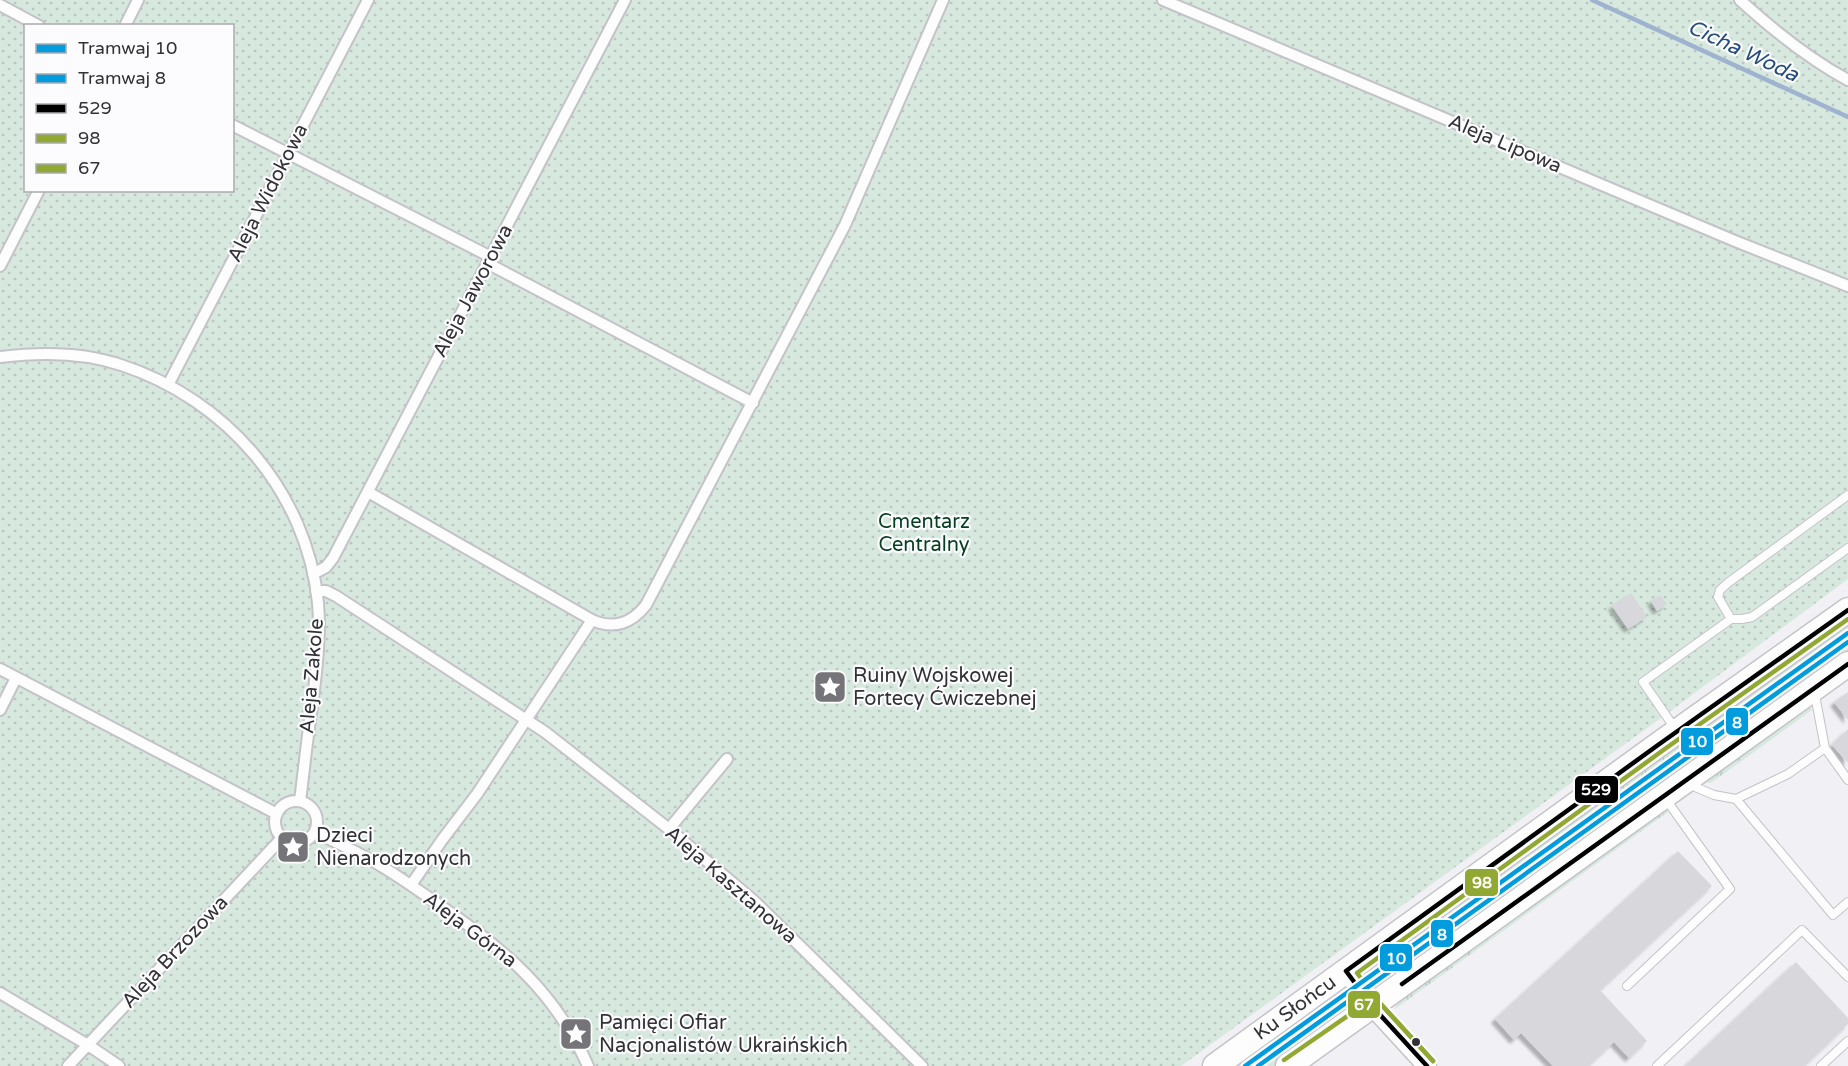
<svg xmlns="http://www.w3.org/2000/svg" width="1848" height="1066" font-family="'Varela Round',sans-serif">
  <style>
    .grass { fill: url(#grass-tufts) }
    .park { fill: url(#park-dots); fill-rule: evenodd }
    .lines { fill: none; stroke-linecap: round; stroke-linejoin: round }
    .stream { stroke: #9fb3d0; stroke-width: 4.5 }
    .building { fill: #d7d7dc; filter: url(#shadow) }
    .service-casing { stroke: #c3c3c8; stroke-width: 10 }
    .pedestrian-casing { stroke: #c3c3c8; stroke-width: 14 }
    .tertiary-casing { stroke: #c3c3c8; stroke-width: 21 }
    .primary-casing { stroke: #c3c3c8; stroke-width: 27 }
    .service { stroke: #fdfdfe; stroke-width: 8 }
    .pedestrian { stroke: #fdfdfe; stroke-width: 10 }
    .tertiary { stroke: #fdfdfe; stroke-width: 18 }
    .primary { stroke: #fdfdfe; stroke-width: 24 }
    .bus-1-casing { stroke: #fcfcfe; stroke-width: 9 }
    .bus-2-casing { stroke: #fcfcfe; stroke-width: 9 }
    .bus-3-casing { stroke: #fcfcfe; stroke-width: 9 }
    .bus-1 { stroke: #000; stroke-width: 4.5 }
    .bus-2 { stroke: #91a832; stroke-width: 4.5 }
    .bus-3 { stroke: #91a832; stroke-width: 4.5 }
    .tram-1-casing { stroke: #fcfcfe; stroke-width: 9 }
    .tram-2-casing { stroke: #fcfcfe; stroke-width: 9 }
    .tram-1 { stroke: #009cdd; stroke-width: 4.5 }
    .tram-2 { stroke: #009cdd; stroke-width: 4.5 }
    .bus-dot { fill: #323236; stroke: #fcfcfe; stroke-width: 2 }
    .labels { text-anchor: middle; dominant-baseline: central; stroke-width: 4.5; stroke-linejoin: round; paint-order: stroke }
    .street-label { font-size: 20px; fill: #323236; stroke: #fcfcfe }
    .park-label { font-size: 20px; fill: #053f20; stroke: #fcfcfe }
    .poi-label { font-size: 20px; fill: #323236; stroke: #fcfcfe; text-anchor: start }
    .water-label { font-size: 21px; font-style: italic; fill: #244c7f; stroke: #fcfcfe }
    .line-badge { stroke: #fcfcfe; stroke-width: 2 }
    .badge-label { font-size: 16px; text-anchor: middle; font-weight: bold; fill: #fff }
  </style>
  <defs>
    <pattern id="grass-tufts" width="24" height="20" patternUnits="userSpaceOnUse" patternTransform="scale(1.5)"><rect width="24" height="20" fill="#d7e8de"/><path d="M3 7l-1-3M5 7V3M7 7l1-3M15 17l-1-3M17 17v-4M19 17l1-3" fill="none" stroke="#b9c7bf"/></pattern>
    <pattern id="park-dots" width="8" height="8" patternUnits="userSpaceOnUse" patternTransform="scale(1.5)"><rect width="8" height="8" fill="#d7e8de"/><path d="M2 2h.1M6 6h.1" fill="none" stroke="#b9c7bf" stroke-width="1.8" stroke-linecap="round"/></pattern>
    <filter id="shadow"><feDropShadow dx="-4" dy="4" stdDeviation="1.5" flood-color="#0004"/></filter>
  </defs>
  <rect width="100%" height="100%" fill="#f0f0f5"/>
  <path class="grass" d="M1848,620V630L1369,975V968Z
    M1848,646V656L1383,987L1374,984Z
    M1808,705L1812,710L1711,783L1705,782Z
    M1663,810L1668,812L1395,1009L1399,999Z
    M1321,998L1325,1004L1240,1066H1227Z
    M1333,1015L1339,1022L1277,1066H1263Z"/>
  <path class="park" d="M0,0H1848V579L1665,715L1181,1066H0ZM26,26H232V190H26Z"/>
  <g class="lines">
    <path class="stream" d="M1592,0L1848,117"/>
  </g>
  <path class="building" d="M1631,593L1647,617L1628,629L1612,606Z
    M1660,595L1667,604L1657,611L1651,601Z
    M1848,692V720L1834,702Z
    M1848,729V763L1832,745Z
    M1678,851L1712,886L1600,990L1647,1041L1629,1058L1614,1042L1588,1066H1553L1521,1033L1514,1040L1495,1019Z
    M1796,962L1848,1018V1024L1804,1066H1685Z"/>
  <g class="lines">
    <defs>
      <path id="service" d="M1848,495L1729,582L1720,590L1718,597L1731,619H1742L1752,617L1848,548
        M1815,695L1825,748L1848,780
        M1676,730L1643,682L1731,619
        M1688,784L1714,795L1736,799L1788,774L1825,748
        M1736,799L1833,915L1848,902
        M1627,986L1730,889L1665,798
        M1657,1066L1802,930L1848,977
        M1821,1066L1848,1041"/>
      <path id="pedestrian" d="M1163,0L1735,241L1848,286
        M1740,0C1773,30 1809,59 1848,80
        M0,5L39,26
        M125,26L138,0
        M232,125L491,257
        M487,263L753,403
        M0,266L39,190
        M0,357C40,352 83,352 121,365C226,399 307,492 318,603C321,637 316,673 312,707C307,738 304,770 300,801
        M168,385L368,0
        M368,492L592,620C614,630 632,623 646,605L845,225L943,0
        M313,574L326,567L333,558L625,0
        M316,591H326L336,596L545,732L669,829L753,900L922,1066
        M0,669L277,814
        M0,710L16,678
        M275 822a21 21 0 1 1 42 0a21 21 0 1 1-42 0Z
        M669,829L727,759
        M315,832C333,841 351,849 369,859C393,872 415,888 438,904C504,949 555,991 588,1066
        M411,885L442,840L477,794L592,620
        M0,993L88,1045L119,1066
        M68,1066L282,838"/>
      <path id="tertiary" d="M1346,971L1372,1006L1427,1066"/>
      <g id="primary">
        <path id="s1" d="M1215,1066L1658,745L1848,610"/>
        <path d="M1288,1066L1848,664"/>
      </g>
    </defs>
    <use href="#service" class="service-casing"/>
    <use href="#pedestrian" class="pedestrian-casing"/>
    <use href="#tertiary" class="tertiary-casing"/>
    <use href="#primary" class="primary-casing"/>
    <use href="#service" class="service"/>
    <use href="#pedestrian" class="pedestrian"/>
    <use href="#tertiary" class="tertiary"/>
    <use href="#primary" class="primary"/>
    <defs>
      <path id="bus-1" d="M1346,971L1658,745L1848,610
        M1346,971L1372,1006L1427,1066
        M1402,984L1848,664"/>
      <path id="bus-2" d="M1433,1061L1378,1001L1357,973L1662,751L1848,619"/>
      <path id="bus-3" d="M1284,1060L1372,999L1378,1001L1433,1061"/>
    </defs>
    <use href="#bus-1" class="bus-1-casing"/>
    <use href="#bus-2" class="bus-2-casing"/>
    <use href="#bus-3" class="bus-3-casing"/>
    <use href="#bus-1" class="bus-1"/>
    <use href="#bus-2" class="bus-2"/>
    <use href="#bus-3" class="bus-3"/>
    <defs>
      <path id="tram-1" d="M1245,1066L1848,633"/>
      <path id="tram-2" d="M1258,1066L1848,642"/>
    </defs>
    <use href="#tram-1" class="tram-1-casing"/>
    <use href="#tram-2" class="tram-2-casing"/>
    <use href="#tram-1" class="tram-1"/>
    <use href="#tram-2" class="tram-2"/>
  </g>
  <defs>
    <symbol id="sight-square" viewBox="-11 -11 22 22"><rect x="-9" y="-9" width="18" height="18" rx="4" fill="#747479" stroke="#fcfcfe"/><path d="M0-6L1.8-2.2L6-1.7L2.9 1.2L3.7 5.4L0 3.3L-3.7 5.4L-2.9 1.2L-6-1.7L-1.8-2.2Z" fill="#fff"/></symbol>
  </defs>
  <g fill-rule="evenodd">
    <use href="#sight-square" x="811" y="668" width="38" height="38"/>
    <use href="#sight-square" x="274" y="828" width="38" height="38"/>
    <use href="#sight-square" x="557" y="1015" width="38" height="38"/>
  </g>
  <circle class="bus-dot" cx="1416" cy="1042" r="5"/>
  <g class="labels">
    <g class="street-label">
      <text transform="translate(1505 144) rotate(23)">Aleja Lipowa</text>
      <text transform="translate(268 193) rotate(-63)">Aleja Widokowa</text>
      <text transform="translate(473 291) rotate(-62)">Aleja Jaworowa</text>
      <text transform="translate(312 676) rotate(-85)">Aleja Zakole</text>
      <text transform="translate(731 885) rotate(41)">Aleja Kasztanowa</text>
      <text transform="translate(470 930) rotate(37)">Aleja Górna</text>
      <text transform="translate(175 952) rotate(-47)">Aleja Brzozowa</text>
      <text stroke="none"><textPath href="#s1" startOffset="99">Ku Słońcu</textPath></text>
    </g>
    <g class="park-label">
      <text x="924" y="522">Cmentarz<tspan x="924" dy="23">Centralny</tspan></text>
    </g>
    <g class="poi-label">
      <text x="853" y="676">Ruiny Wojskowej<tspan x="853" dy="23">Fortecy Ćwiczebnej</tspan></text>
      <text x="316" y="836">Dzieci<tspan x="316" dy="23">Nienarodzonych</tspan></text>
      <text x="599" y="1023">Pamięci Ofiar<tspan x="599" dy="23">Nacjonalistów Ukraińskich</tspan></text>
    </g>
    <g class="water-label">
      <text transform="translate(1743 51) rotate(25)">Cicha Woda</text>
    </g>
  </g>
  <g class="line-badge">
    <rect x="1725" y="707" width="24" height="29" rx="6" fill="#009cdd"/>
    <rect x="1680" y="727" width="34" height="29" rx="6" fill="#009cdd"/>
    <rect x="1574" y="775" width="45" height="29" rx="6" fill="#000"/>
    <rect x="1464" y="868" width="35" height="29" rx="6" fill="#91a832"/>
    <rect x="1430" y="919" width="24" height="29" rx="6" fill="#009cdd"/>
    <rect x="1379" y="943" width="34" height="29" rx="6" fill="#009cdd"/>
    <rect x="1347" y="990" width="34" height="29" rx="6" fill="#91a832"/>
  </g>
  <g class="badge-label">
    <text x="1737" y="728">8</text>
    <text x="1697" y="747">10</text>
    <text x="1596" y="795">529</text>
    <text x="1482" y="888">98</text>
    <text x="1442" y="940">8</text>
    <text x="1396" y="964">10</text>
    <text x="1364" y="1010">67</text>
  </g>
  <rect x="24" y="24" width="210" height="168" fill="#fcfcfe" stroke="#ababae" stroke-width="1.5"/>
  <rect x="36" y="44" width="30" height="9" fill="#009cdd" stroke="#ababae" stroke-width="1.5"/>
  <text x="78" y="54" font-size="18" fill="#323236">Tramwaj 10</text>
  <rect x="36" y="74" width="30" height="9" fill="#009cdd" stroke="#ababae" stroke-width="1.5"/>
  <text x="78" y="84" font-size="18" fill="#323236">Tramwaj 8</text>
  <rect x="36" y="104" width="30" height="9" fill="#000000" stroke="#ababae" stroke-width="1.5"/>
  <text x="78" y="114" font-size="18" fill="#323236">529</text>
  <rect x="36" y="134" width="30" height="9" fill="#91a832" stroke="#ababae" stroke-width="1.5"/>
  <text x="78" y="144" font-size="18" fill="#323236">98</text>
  <rect x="36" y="164" width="30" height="9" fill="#91a832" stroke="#ababae" stroke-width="1.5"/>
  <text x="78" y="174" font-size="18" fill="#323236">67</text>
</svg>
